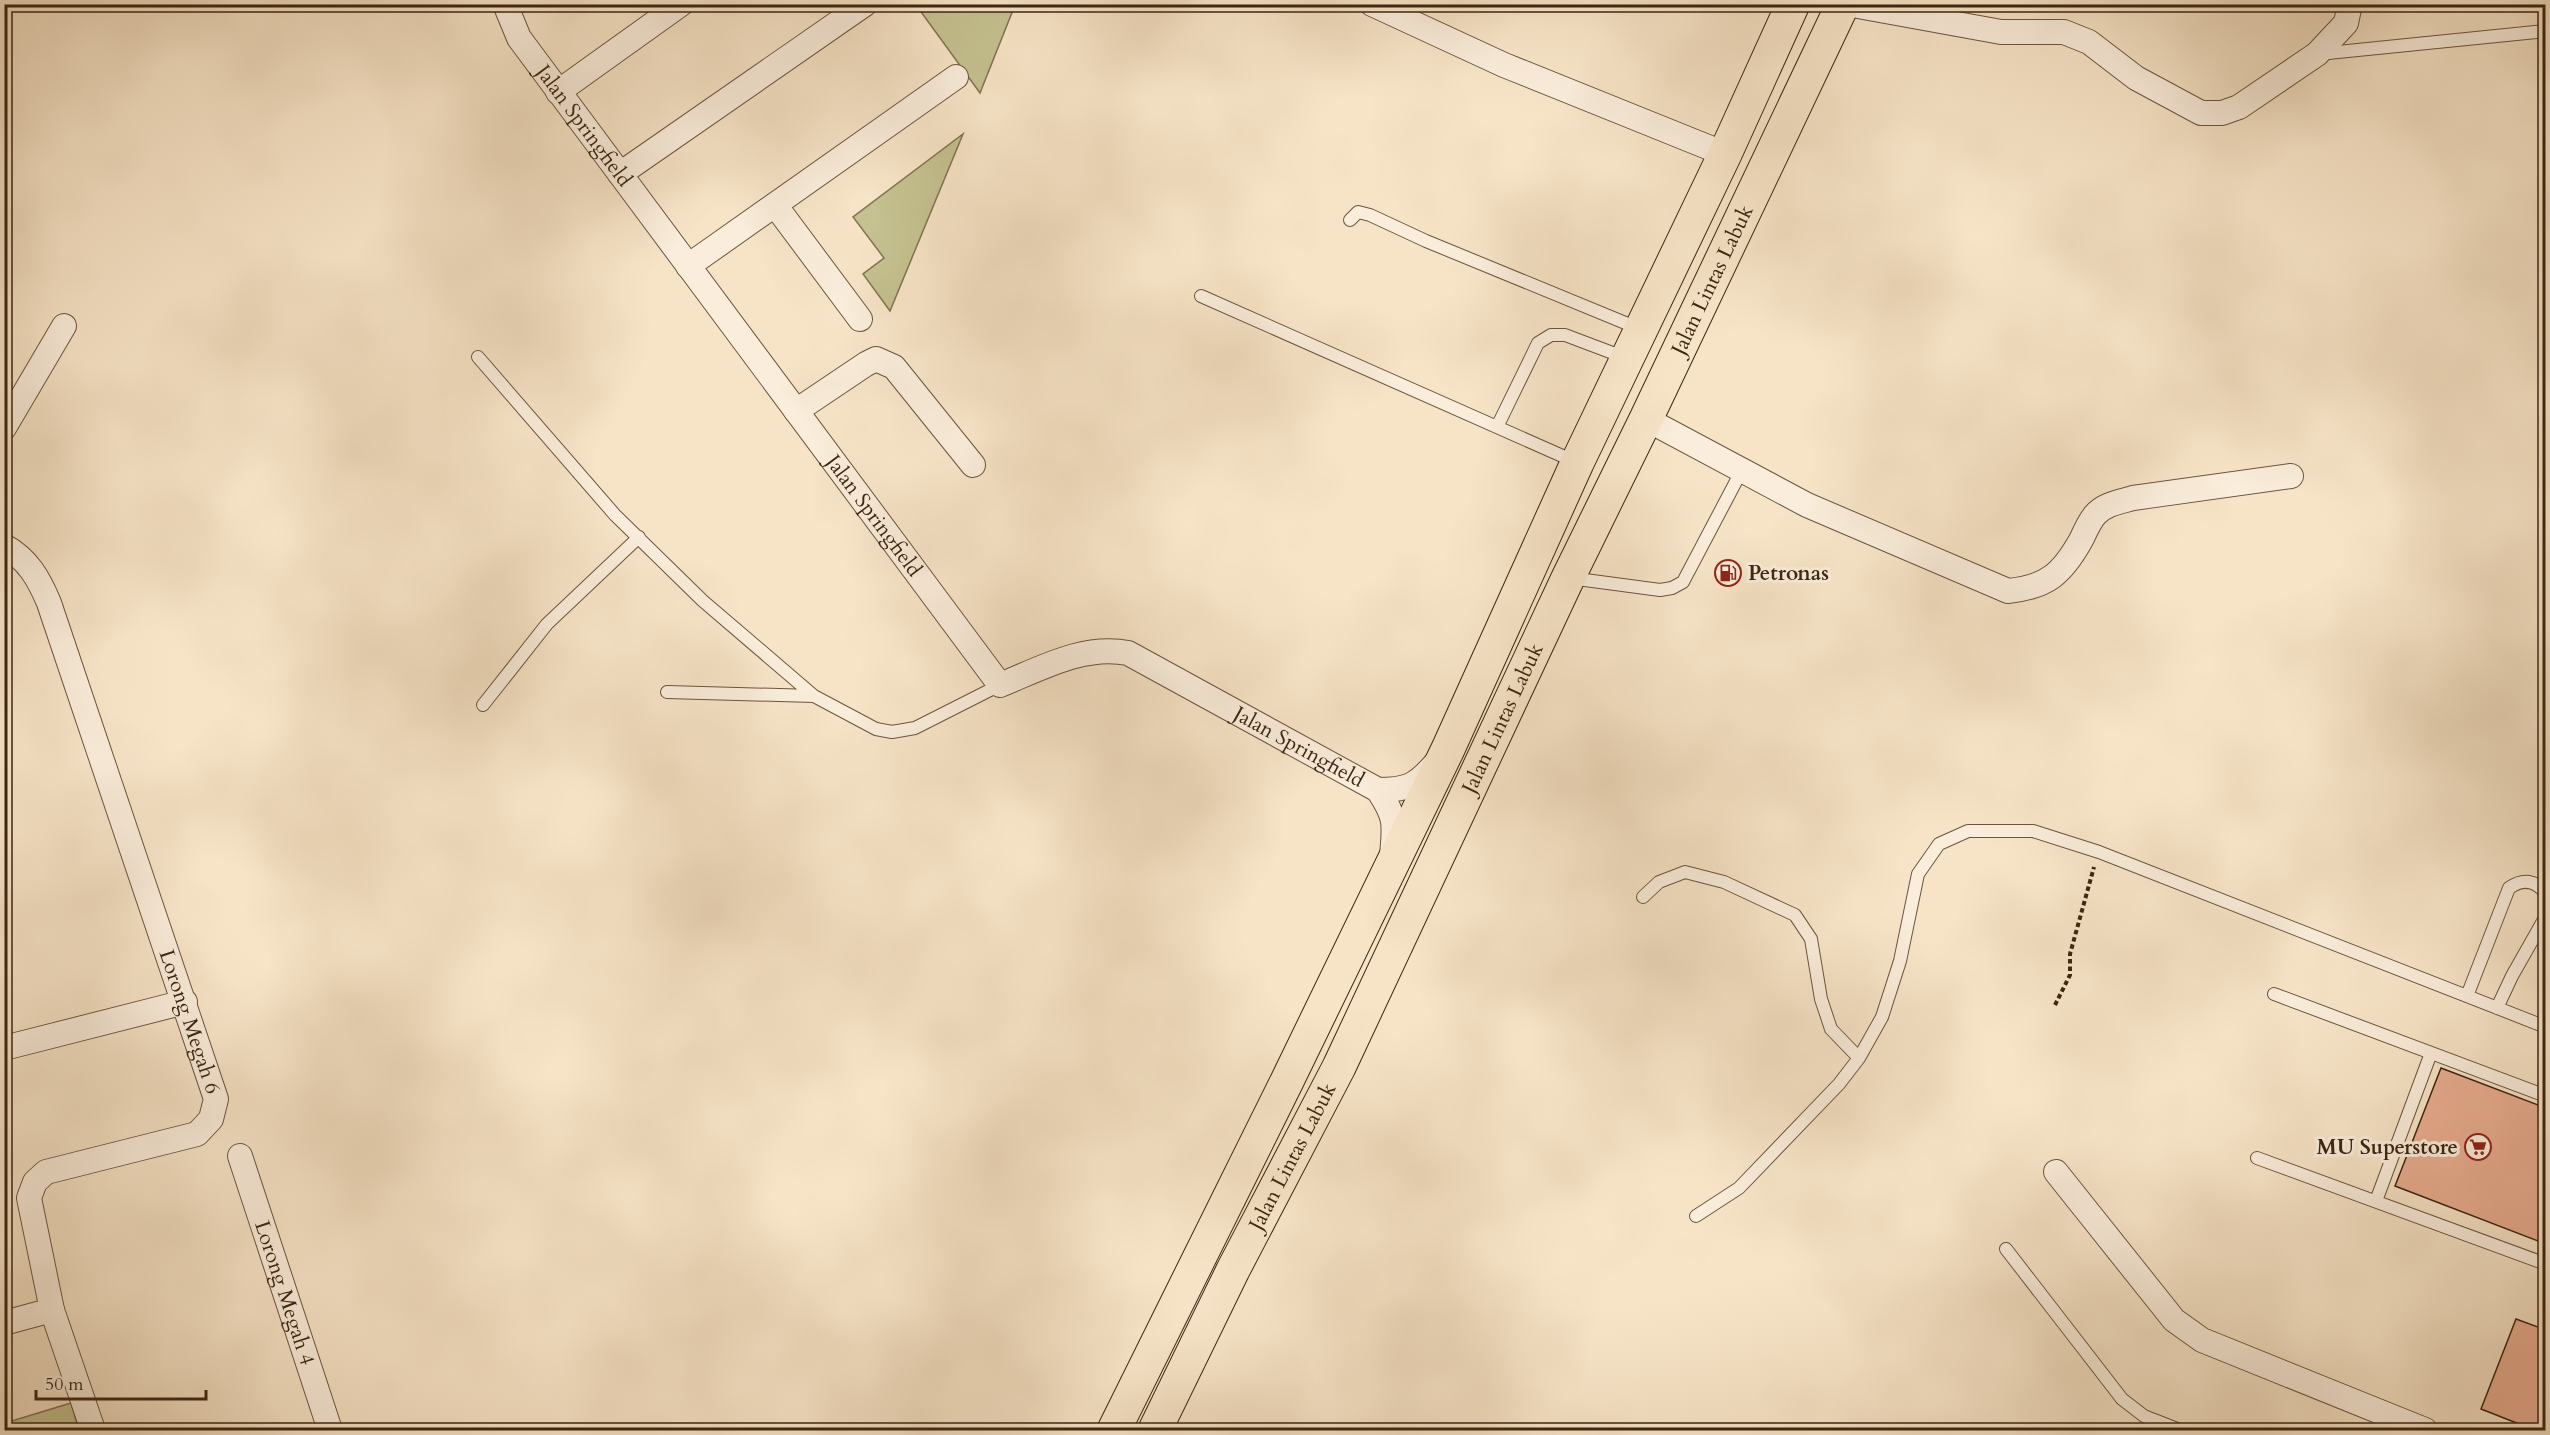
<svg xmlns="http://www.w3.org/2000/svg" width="2550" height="1435" font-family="Cardo,serif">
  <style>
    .green { fill: #c5c190; stroke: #807351; stroke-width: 1.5 }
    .building { fill: #e8ad90; stroke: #3c2512; stroke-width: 1.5 }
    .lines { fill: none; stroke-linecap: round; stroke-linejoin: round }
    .lane-casing { stroke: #6b553f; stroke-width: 14 }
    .street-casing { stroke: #6b553f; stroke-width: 26 }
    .primary-casing { stroke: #3c2512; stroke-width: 35 }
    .path { stroke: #3c2512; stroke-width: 4; stroke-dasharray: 4.5 3; stroke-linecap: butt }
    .lane { stroke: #faeddb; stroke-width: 12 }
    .street { stroke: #faeddb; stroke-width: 24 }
    .primary { stroke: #f7e4c7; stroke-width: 33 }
    .labels { text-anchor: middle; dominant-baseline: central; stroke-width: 6; stroke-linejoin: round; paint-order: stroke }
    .street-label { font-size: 21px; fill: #3c2512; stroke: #faeddb }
    .poi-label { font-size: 21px; font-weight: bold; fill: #3c2512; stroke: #faeddb; text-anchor: start }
  </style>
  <rect width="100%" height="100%" fill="#f7e4c7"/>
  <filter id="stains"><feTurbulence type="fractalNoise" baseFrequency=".00333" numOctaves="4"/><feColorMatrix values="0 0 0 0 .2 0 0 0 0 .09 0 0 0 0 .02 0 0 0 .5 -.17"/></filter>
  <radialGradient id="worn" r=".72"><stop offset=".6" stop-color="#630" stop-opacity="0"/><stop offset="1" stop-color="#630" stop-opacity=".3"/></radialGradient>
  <path class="green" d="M916,5H1015L980,93Z
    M963,134L890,311L863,274L884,258L853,217Z
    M71,1403L79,1430H5V1423Z"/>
  <path class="building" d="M2441,1068L2546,1108V1244L2395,1186Z
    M2516,1319L2546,1330V1431H2537L2481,1409Z"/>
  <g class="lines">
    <defs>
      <path id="lane" d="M2318,54L2546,31
        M1350,220L1358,212L1370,215L1426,241L1640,329
        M1201,296L1576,462
        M478,357L615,515L703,601L814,696L876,729L892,732L915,728L1000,685
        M1497,427L1538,343L1551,335H1565L1626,358
        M1570,578L1660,590L1672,588L1683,582L1742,470
        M667,692L814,696
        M483,705L547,624L639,537
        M1643,897L1659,882L1685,872L1724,882L1795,915L1811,939L1821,999L1831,1029L1859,1058
        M2274,994L2546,1096
        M2467,996L2509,888C2523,878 2536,880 2546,894
        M2497,1008L2512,976L2546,916
        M2257,1158L2546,1264
        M2376,1201L2431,1053
        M1696,1216L1739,1188L1839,1084L1859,1058L1882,1017L1900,961L1918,874L1939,844L1968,831H2033L2099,852L2546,1027
        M2006,1249L2122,1399L2144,1416L2180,1430"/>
      <g id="street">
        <path id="s1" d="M505,4L519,38L1000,685C1040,669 1084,644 1128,653L1378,790C1396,817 1395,823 1392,855"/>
        <path d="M1372,4L1504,65L1725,154"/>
        <path d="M1847,4L2001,32H2064L2089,42L2136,78L2201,113H2222L2239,107L2317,54L2346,23L2350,4"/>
        <path d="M558,92L681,4"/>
        <path d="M620,174L865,4"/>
        <path d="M775,205L860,319"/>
        <path d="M688,266L956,77"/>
        <path d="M796,411L866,364L876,359L894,367L973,465"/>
        <path d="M1646,419L1807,505L2008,591C2047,587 2062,574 2081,540C2085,532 2089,522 2095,515C2104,504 2120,502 2133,498L2291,476"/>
        <path d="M4,428L64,326"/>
        <path id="s2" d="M4,546C28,559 39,579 49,603L216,1099L211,1119L197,1134L46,1172L35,1182L29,1198L52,1310L93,1430"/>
        <path d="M1378,790C1407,790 1416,786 1435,764"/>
        <path d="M4,1048L185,1002"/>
        <path id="s3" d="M240,1156L330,1430"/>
        <path d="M2056,1172L2174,1320L2202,1340L2425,1430"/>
        <path d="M4,1323L52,1310"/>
      </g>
      <g id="primary">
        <path d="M1114,1430L1287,1081L1448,749L1577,463L1725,154L1793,4"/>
        <path id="s4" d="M1155,1430L1233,1270L1339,1067L1568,578L1646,419L1843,4"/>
      </g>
    </defs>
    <use href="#lane" class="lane-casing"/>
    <use href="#street" class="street-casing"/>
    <use href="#primary" class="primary-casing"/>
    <path class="path" d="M2055,1005L2070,975V954L2094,867"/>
    <use href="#lane" class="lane"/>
    <use href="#street" class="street"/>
    <use href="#primary" class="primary"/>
  </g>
  <defs>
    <symbol id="fuel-ring" viewBox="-11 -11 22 22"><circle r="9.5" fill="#faeddb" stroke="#8f2418" stroke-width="1.5"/><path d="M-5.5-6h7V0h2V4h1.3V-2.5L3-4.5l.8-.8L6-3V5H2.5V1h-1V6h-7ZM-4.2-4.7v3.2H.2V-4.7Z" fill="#8f2418"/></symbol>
    <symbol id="supermarket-ring" viewBox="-11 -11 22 22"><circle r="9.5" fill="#faeddb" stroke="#8f2418" stroke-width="1.5"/><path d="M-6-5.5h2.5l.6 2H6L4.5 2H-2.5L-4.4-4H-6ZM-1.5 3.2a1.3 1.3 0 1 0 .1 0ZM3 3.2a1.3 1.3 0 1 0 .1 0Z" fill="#8f2418"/></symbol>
  </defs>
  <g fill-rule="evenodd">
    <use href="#fuel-ring" x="1713" y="558" width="30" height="30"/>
    <use href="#supermarket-ring" x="2463" y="1132" width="30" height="30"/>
  </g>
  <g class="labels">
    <g class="street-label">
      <text stroke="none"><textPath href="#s1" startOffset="146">Jalan Springfield</textPath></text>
      <text stroke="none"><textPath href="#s4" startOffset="1278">Jalan Lintas Labuk</textPath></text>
      <text stroke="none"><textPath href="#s1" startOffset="632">Jalan Springfield</textPath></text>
      <text stroke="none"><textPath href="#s4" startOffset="792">Jalan Lintas Labuk</textPath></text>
      <text stroke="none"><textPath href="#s1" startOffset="1172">Jalan Springfield</textPath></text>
      <text stroke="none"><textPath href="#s2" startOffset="516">Lorong Megah 6</textPath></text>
      <text stroke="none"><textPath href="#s4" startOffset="306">Jalan Lintas Labuk</textPath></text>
      <text stroke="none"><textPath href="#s3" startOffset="144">Lorong Megah 4</textPath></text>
    </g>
    <g class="poi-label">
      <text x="1748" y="573">Petronas</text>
      <text x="2458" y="1147" text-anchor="end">MU Superstore</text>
    </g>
  </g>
  <rect width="2550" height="1435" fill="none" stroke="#f7e4c7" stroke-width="24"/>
  <rect x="6" y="6" width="2538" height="1423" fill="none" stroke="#3c2512" stroke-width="3"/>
  <rect x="12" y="12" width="2526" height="1411" fill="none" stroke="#3c2512" stroke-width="1.5"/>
  <path d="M36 1390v9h170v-9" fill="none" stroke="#3c2512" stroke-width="3"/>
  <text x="45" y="1390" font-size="18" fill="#3c2512" stroke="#faeddb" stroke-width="4.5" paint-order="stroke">50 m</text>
  <rect width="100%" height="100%" filter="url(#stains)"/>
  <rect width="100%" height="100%" fill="url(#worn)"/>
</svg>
